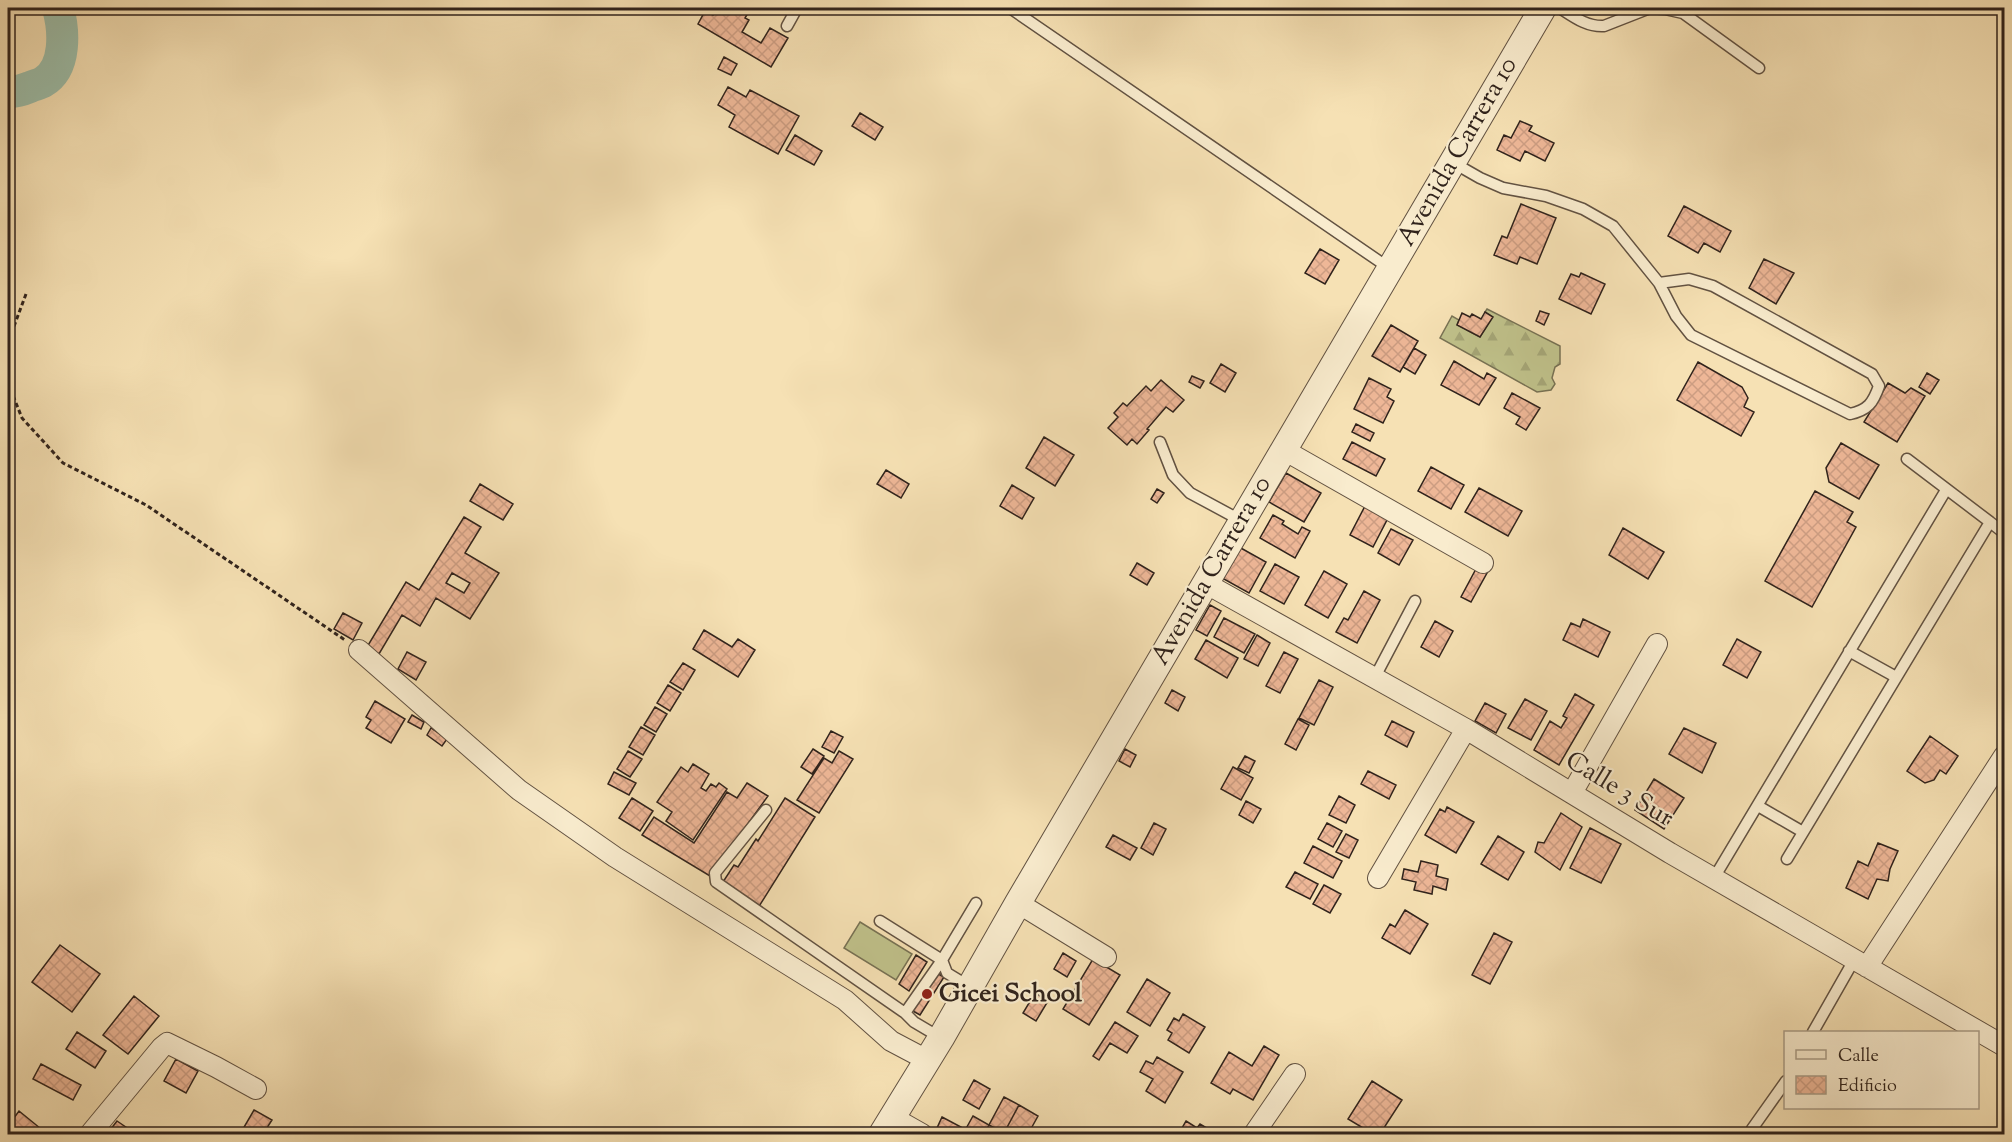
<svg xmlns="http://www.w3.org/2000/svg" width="2012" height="1142" font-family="'Sorts Mill Goudy',serif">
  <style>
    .forest { fill: url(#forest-firs); stroke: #787254; stroke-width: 1.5 }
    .pitch { fill: #c0c28b; stroke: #787254; stroke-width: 1.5 }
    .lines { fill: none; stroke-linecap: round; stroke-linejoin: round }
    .river { stroke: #9dbea9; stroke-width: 32 }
    .building { fill: url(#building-cross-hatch); stroke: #30231c; stroke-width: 1.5; fill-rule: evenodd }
    .service-casing { stroke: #625242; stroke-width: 13 }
    .minor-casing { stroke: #625242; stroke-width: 22 }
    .tertiary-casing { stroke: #625242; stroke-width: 28 }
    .path { stroke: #30231c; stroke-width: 3; stroke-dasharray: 4.5 3; stroke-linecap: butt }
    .service { stroke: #f9ecce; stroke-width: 10 }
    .minor { stroke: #f9ecce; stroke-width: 20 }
    .tertiary { stroke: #f9ecce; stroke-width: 26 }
    .poi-dot { fill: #8f2418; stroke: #f9ecce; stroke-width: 2 }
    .labels { text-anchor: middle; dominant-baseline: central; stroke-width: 4.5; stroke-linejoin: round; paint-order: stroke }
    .street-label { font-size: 26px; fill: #30231c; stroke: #f9ecce }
    .poi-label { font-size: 26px; font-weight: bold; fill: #30231c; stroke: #f9ecce; text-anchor: start }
  </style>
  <defs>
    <pattern id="forest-firs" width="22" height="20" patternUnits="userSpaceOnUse" patternTransform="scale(1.5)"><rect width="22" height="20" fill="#c0c28b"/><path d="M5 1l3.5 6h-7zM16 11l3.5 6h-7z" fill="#a5a677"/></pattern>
    <pattern id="building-cross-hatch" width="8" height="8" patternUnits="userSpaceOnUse" patternTransform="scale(1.5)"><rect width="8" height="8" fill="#eeb797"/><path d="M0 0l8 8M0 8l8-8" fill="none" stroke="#cc9d82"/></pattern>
  </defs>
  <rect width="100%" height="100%" fill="#f6e1b4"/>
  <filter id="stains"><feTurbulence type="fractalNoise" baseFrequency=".00333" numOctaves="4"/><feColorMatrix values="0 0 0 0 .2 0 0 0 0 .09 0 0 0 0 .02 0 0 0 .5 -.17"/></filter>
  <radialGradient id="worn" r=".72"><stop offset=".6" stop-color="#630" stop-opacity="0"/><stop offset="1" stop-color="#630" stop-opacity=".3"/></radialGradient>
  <path class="forest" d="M1487,309L1560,346V364L1555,367L1552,378L1555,384L1551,390L1537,392L1440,338L1452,316L1459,320L1457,325L1480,337L1492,317L1485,312Z"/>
  <path class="pitch" d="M860,922L912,954L896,980L844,948Z"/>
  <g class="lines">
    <path class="river" d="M8,92C15,92 23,90 30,87C34,85 40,84 43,82C67,68 64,30 58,8"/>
  </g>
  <path class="building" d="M717,8H751L745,18L749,20L742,32L761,43L770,28L788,38L771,67L698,24L705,11L713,15Z
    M724,57L737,64L731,75L718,69Z
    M728,87L746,97L750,90L799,116L778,154L729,127L735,115L718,105Z
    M860,113L883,127L875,140L852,126Z
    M1520,121L1532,126L1529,131L1554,143L1545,161L1525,151L1520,161L1497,150L1504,135L1511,138Z
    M795,135L822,151L814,165L786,150Z
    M1521,204L1556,218L1537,264L1520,257L1517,264L1494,255L1502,236L1507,238Z
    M1684,206L1731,231L1720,252L1704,243L1698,253L1668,236Z
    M1320,249L1339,260L1325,284L1305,273Z
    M1764,259L1794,273L1776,304L1749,288Z
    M1581,273L1605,284L1591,314L1559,299L1571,274L1579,277Z
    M1540,311L1549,314L1544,325L1536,321Z
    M1485,312L1493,317L1480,337L1457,325L1462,313L1470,317L1472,314L1481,319Z
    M1391,325L1418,341L1400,372L1372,356Z
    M1414,348L1426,355L1415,374L1403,367Z
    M1454,361L1484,379L1487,373L1496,378L1479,405L1441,385Z
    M1698,362L1742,387L1748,398L1744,407L1754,412L1741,436L1677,400Z
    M1221,364L1236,373L1225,392L1210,383Z
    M1927,373L1939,380L1930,394L1919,387Z
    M1192,376L1204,381L1200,388L1189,382Z
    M1369,378L1391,389L1387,397L1394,401L1383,423L1354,409Z
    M1161,380L1184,400L1173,412L1166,407L1147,429L1149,430L1137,444L1132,439L1127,445L1108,428L1118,417L1114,413L1123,403L1127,406L1146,386L1151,391Z
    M1888,383L1905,393L1911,388L1925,396L1897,442L1864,422Z
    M1512,393L1540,408L1526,430L1516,424L1520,417L1504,408Z
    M1356,424L1374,433L1370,441L1352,432Z
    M1044,437L1074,455L1055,486L1026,468Z
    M1352,442L1385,459L1376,476L1343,459Z
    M1841,443L1879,465L1859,499L1829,482L1826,468Z
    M1431,467L1464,485L1451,509L1418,491Z
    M886,470L909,484L901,498L877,484Z
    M1286,473L1321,493L1304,522L1269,502Z
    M480,484L513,504L503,520L470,501Z
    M1012,485L1034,498L1022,519L1000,506Z
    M1479,488L1522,511L1508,536L1465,512Z
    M1157,489L1164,493L1157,503L1151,499Z
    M1815,491L1853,512L1847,522L1856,527L1812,607L1765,581Z
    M1365,506L1388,518L1373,547L1350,535Z
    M1273,515L1284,521L1282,524L1298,534L1302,527L1310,531L1295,558L1260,538Z
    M464,517L481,527L465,553L499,573L470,619L436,598L420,626L402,615L379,654L367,647L406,582L419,590ZM452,573L470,583L464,593L446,583Z
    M1623,528L1664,552L1648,579L1609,555Z
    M1391,529L1413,540L1399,565L1378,553Z
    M1239,547L1266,562L1249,593L1222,578Z
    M1137,563L1154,573L1147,585L1130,575Z
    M1275,564L1299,577L1284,604L1260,591Z
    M1477,567L1487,573L1471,602L1461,597Z
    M1324,571L1347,584L1328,618L1305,605Z
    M1364,591L1380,600L1357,643L1336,632L1344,618L1348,620Z
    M1210,605L1221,611L1207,636L1196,630Z
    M343,613L362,623L353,640L334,629Z
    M1224,618L1255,634L1244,653L1214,637Z
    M1583,619L1610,632L1598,657L1563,640L1571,623L1580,627Z
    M1435,621L1453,631L1439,657L1421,647Z
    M704,630L732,647L738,639L755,650L738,677L693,649Z
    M1257,635L1270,643L1258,666L1244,659Z
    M1737,639L1761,652L1747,678L1723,665Z
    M1206,640L1238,658L1227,678L1195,659Z
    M407,652L426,662L416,680L398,669Z
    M1284,652L1298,659L1280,693L1266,686Z
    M683,663L695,670L683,690L670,682Z
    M1319,680L1333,687L1314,725L1299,718Z
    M668,685L681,693L670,711L657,703Z
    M1172,690L1185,697L1178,711L1165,703Z
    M1575,694L1594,705L1559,765L1534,750L1550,721L1561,728L1567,718L1563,716Z
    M1525,699L1547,711L1531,740L1508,728Z
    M375,701L405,719L391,743L366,728L371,720L366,717Z
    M1485,703L1506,714L1496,733L1475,721Z
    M655,707L667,714L656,732L644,725Z
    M412,715L424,722L421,729L408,722Z
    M1298,719L1309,725L1296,750L1285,744Z
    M1392,721L1414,732L1407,747L1385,735Z
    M641,727L655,735L643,755L629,747Z
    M431,728L447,739L442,746L427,735Z
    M1684,728L1716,743L1702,773L1669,754Z
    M831,731L843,737L834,753L822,747Z
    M1930,736L1958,756L1946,774L1940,770L1934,780L1925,783L1907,771Z
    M813,749L824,756L812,774L801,767Z
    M1125,749L1136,755L1130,767L1119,761Z
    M628,751L642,759L630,777L617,769Z
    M839,751L853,759L819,813L797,800L824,758L832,763Z
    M1245,756L1255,761L1249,773L1238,768Z
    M693,764L709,774L701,788L706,791L711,784L716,787L719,783L727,789L693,840L666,821L672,812L657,802L681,767L688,772Z
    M1233,767L1253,778L1241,800L1221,789Z
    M1368,771L1396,785L1389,799L1361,784Z
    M614,772L636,783L629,795L608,784Z
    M1654,779L1684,798L1664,829L1635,810Z
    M747,783L768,796L710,876L642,835L654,817L694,843L727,792L737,798Z
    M1339,796L1355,805L1346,823L1329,815Z
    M632,798L653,811L640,831L619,818Z
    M785,798L815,817L758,908L721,885L734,865L738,867L756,839L758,841Z
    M1246,801L1261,809L1253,823L1239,815Z
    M1447,807L1474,822L1456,853L1425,835L1440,809L1445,812Z
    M1561,813L1582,827L1560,870L1535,852L1538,842L1544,843Z
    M1154,823L1166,829L1153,855L1141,848Z
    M1327,823L1342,831L1333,847L1318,839Z
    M1590,828L1621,844L1601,883L1570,868Z
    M1346,834L1358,840L1349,858L1336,852Z
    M1113,835L1137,848L1130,860L1106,847Z
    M1498,836L1524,852L1508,880L1481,864Z
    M1878,843L1898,851L1890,869L1888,881L1877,879L1868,899L1846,888L1858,861L1868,866Z
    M1313,846L1342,861L1333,878L1304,863Z
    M1421,861L1438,865L1436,876L1448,879L1446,890L1433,886L1432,894L1414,890L1416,882L1402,879L1404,869L1418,872Z
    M1295,872L1318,884L1310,899L1286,887Z
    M1324,885L1341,894L1330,913L1313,904Z
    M1405,910L1428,924L1410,954L1382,938L1390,924L1395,927Z
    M1494,933L1512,942L1490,984L1472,975Z
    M60,945L100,974L72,1012L32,982Z
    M1063,953L1076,961L1067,977L1054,969Z
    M916,955L927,962L909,991L899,984Z
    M1093,959L1120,975L1089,1025L1063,1009Z
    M935,972L944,977L920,1015L911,1010Z
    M1147,979L1170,993L1150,1026L1127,1012Z
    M1035,993L1048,1001L1036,1021L1023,1013Z
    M134,996L159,1016L128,1054L103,1035Z
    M1183,1014L1205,1027L1189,1053L1168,1040L1172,1033L1167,1030L1174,1018L1179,1021Z
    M1115,1022L1138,1036L1127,1053L1110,1043L1099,1060L1093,1056Z
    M77,1032L106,1051L95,1068L66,1049Z
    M1264,1046L1279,1055L1253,1100L1233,1089L1230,1094L1211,1083L1229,1052L1252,1066Z
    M1157,1057L1183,1072L1165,1103L1146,1091L1153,1079L1140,1072L1146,1061L1153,1064Z
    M176,1059L198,1071L186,1093L164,1081Z
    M41,1064L81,1085L73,1100L33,1079Z
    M974,1080L990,1089L979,1109L963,1100Z
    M1372,1081L1402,1100L1380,1134H1373L1348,1119Z
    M1004,1097L1019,1105L1004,1133L989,1125Z
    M1019,1105L1038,1116L1028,1134H1008L1004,1133Z
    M254,1110L272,1120L263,1134H240Z
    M19,1111L46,1133L45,1134H8V1126Z
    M973,1116L989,1125L984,1134H963Z
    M942,1117L961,1127L957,1134H950L937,1128Z
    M117,1121L136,1134H107Z
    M1186,1121L1197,1128L1200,1124L1217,1134H1182L1179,1133Z
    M989,1125L1004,1133L1003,1134H984Z"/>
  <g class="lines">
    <defs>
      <path id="service" d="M1010,8L1389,268
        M1560,8C1574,17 1587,27 1604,26L1650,8L1665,9L1683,13L1759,68
        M787,26L797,8
        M1452,162L1480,178L1503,188L1546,196L1583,209L1613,226L1659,283L1676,316L1691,335L1850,414C1868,410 1873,403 1879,386L1872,374L1713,286L1689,279L1659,283
        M1160,442L1173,475L1190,493L1242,521
        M1907,459L1990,522
        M1849,651L1896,677
        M1375,677L1415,601
        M1758,806L1803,832
        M766,810L715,873L716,882L905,1013L914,1022L941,1038
        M1787,859L1990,522L2004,533
        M1714,878L1946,490
        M880,921L942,960L947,973L970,987
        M905,1013L942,960L976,903
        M1813,1032L1854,960
        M1752,1129L1786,1081"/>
      <path id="minor" d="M1284,450L1483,563
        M1205,583L1466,729L1670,853L2004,1046
        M359,650L519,790L615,857L845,1000L891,1041L927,1060
        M1572,793L1657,644
        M1378,878L1466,729
        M1018,903L1106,957
        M1867,967L2004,756
        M892,1117L922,1134
        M90,1134L162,1047L167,1043L216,1067L256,1089
        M1254,1134L1295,1074"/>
      <path id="tertiary" d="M882,1134L941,1038L1018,903L1543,8"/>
    </defs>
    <use href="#service" class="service-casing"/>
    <use href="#minor" class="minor-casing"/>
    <use href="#tertiary" class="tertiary-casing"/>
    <path class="path" d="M26,294L13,329L10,388L22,418L63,463L146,505L345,640"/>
    <use href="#service" class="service"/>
    <use href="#minor" class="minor"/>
    <use href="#tertiary" class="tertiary"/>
  </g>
  <circle class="poi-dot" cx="927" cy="994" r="6"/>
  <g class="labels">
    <g class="street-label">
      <text transform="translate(1458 152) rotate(-60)">Avenida Carrera 10</text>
      <text transform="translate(1212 571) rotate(-60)">Avenida Carrera 10</text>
      <text transform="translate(1619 790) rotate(31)">Calle 3 Sur</text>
    </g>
    <g class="poi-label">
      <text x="939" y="994">Gicei School</text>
    </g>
  </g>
  <rect width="2012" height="1142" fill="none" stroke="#f6e1b4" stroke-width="30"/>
  <rect x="9" y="9" width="1994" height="1124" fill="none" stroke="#30231c" stroke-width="3"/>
  <rect x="15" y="15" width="1982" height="1112" fill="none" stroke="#30231c" stroke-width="1.5"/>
  <rect x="1784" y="1031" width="195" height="78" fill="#f9ecce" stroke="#a99c87" stroke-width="1.5"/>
  <rect x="1796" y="1050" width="30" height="9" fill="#f9ecce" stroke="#a99c87" stroke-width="1.5"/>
  <text x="1838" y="1061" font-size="18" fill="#30231c">Calle</text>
  <rect x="1796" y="1076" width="30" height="18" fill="url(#building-cross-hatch)" stroke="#a99c87" stroke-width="1.5"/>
  <text x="1838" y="1091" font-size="18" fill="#30231c">Edificio</text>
  <rect width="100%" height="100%" filter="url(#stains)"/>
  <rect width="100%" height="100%" fill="url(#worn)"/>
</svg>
